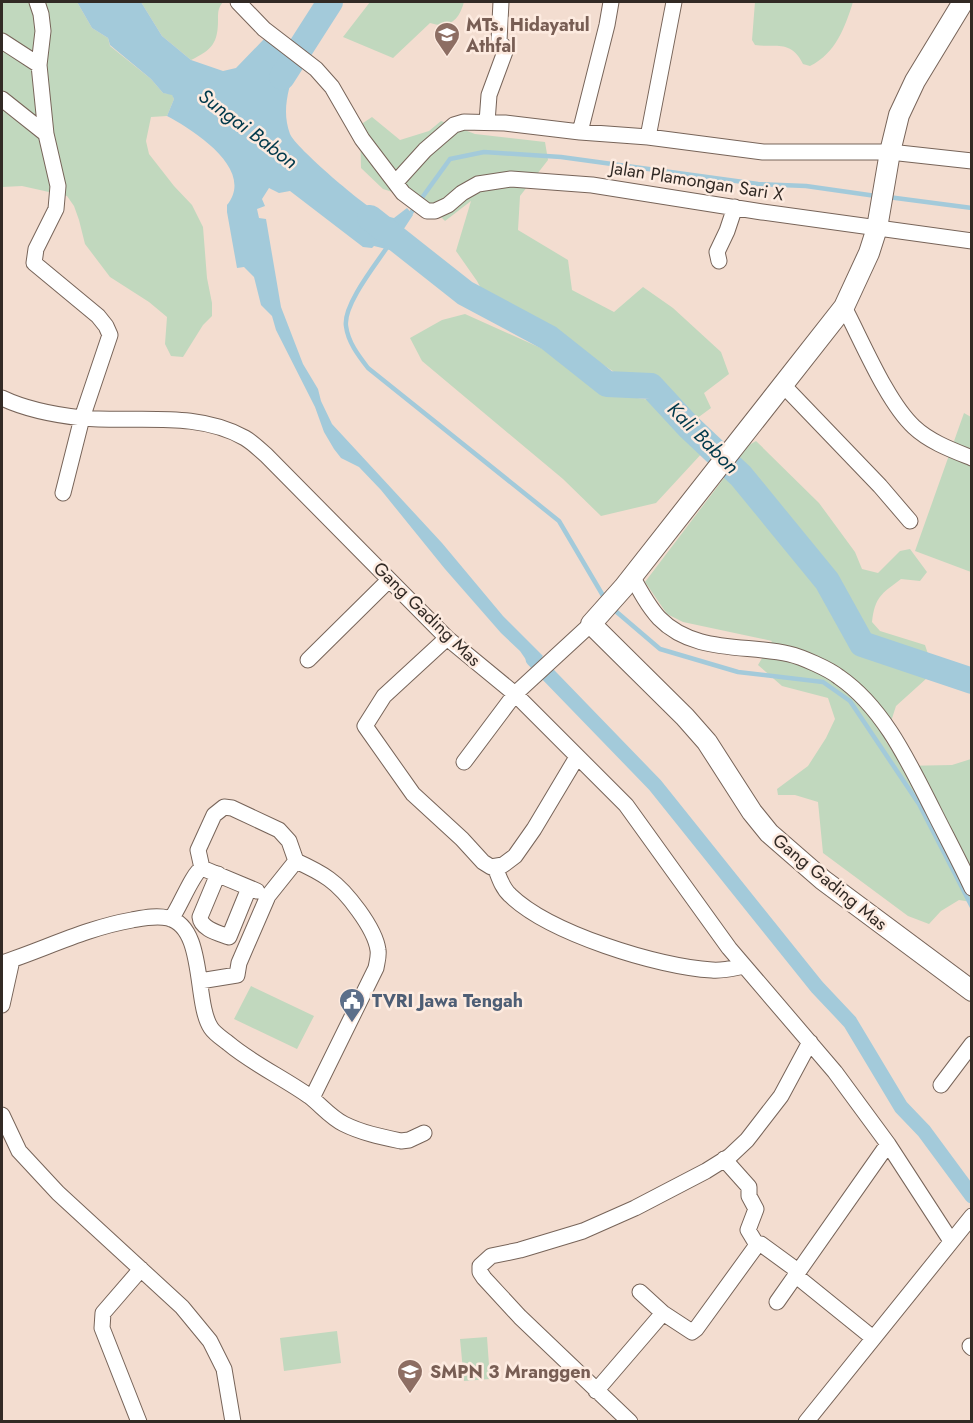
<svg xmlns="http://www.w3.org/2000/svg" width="973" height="1423" font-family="Jost,sans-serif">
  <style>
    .green { fill: #c1d8be }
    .water { fill: #a3cada }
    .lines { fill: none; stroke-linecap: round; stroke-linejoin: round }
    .stream { stroke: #a3cada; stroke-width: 4.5 }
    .canal { stroke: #a3cada; stroke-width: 15 }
    .river { stroke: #a3cada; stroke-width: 26 }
    .minor-casing { stroke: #776459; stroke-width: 17 }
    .major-casing { stroke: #776459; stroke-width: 22 }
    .minor { stroke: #fff; stroke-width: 15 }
    .major { stroke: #fff; stroke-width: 20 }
    .labels { text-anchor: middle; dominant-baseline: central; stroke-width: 5; stroke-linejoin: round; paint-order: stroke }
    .education-label { font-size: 18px; font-weight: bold; fill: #785e54; stroke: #fdebe0; text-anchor: start }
    .street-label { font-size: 18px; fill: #322a25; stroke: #fdebe0 }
    .service-label { font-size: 18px; font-weight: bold; fill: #4e5e75; stroke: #fdebe0; text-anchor: start }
    .water-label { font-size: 20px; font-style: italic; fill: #00394b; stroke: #fdebe0 }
  </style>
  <rect width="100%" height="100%" fill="#f3ddd0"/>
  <path class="green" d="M2,2H77L92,28L108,38L110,46L151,79L163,93L172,94L174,99L167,116L151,117L146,141L149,154L174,186L192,205L203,227L207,278L212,303V316L203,325L183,357L171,356L165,344L167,317L149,302L110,277L85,244L79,220L74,206L67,196L22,186L2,187Z
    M141,2H223C218,8 218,12 218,20C218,43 212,50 191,60L162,36Z
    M370,2H464C459,20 450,29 430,23L393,58L343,37Z
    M755,2H853C845,27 836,53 810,66L803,64C791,39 775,48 755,45L752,40Z
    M372,117L400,140L429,131L441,121L475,134L545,142L548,160L520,196L518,230L568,260L572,290L614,312L643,287L673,308L721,352L729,374L704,393L711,408L696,419L653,378L625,379L554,333L488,302L477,281L456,251L471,201L445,221L427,203L383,189L361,168L360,125Z
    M465,314L543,349L599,392L650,400L704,451L656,503L601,516L563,479L422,361L410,338L442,320Z
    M964,413L971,417V572L915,551Z
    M756,441L819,503L855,552L862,569L878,573L900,551L910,549L927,572L920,581L901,579C881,594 875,597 872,622L880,631L925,645L929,657L927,678L896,706L885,740L902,766L952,765L971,759V902L959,900L941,911L929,924L908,916L823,853L818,802L795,795H778L777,789L808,766L826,738L835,719L828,698L782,686L758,665L772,641L683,622L667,614L645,582L749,445Z
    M251,986L314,1016L297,1049L234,1019Z
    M337,1331L341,1363L284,1371L280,1338Z
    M487,1337L490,1379L464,1381L460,1339Z"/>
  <path class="water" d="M77,2H141L162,36L191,60L223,71L236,68L265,38L296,65C289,88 281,110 290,134C295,147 366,208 381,214C385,216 390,217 394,218L407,208L413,215L390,250L374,246L372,248L363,247L290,191L279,193L269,188L262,199L265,206L257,209L259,218L266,219L281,307L303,364L318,389L321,401L332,424L442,543L503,616L543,656L531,667L520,651L501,633L445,569L381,490L359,467L341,458L334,449L324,432L315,407L276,330L272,316L261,305L254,277L244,267L237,268L227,212V205C256,169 193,130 167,116L174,99L172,95L163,93L151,79L110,45L108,38L92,28Z"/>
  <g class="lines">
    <path class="stream" d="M888,197L972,208
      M408,217L450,159L484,152L561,157L758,184L806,186L876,196
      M388,246C376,264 343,305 346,326C348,342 358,355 368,368L559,521L605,599
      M612,608L660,649L738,672L823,682L850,701L919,804L972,907"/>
    <path class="canal" d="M533,659L655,785L817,987L850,1022L901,1107L924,1131L972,1196"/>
    <path class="river" d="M282,77L330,2
      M370,218L465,293L549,338L607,384L651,386L688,426L741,476L827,581L862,644L972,681"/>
    <defs>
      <path id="minor" d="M37,2L41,14L43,31L39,65L46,134L58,186L56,209L36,249L34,263L98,316L106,326L110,335L82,418L63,493
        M238,2L264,29L316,69L332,87L362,139L403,193L427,211H435L448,205L462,193L478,184L511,179L592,185L762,212L972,241
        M2,41L39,65
        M2,99L46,134
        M487,122L489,95L506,49L499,41L501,2
        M580,132L607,25L611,2
        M648,137L674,2
        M396,182L425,150L454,125L464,122L505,123L580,132L648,137L763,152H890L972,161
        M719,261L717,252L727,231L735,207
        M844,307C862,341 887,402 914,427C930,442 952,450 972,458
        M783,385L880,486L910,521
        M2,398C25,409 55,415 82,418C135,423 196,410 245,438C252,442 259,449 266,455L447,638L515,694L591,624
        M632,576C640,591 648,606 659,618C694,654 746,644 789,654C802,657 829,669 839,677C884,708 909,763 933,810C946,836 960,862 972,888
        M447,638L384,696L365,726L413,794L462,839L483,862L491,867L503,865L515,856L534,829L577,757
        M308,660L389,580
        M464,762L515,694L626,805L729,948L835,1072L888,1144L951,1241
        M495,867C499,877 502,888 510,895C549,933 658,967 712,970C723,971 734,968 744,966
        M202,868L198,850L214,815L224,807L232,808L279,830L289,841L296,861C307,866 318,871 329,879C346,891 375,928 378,950C379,956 377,962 376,968L312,1098
        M218,874L200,917C201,929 218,933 229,937L249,888
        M171,919C180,907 192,874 202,868L257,891
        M2,963C45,949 86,928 132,920C143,918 156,915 168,918C206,927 194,1003 211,1028C215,1034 223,1039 228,1043C253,1064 282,1077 309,1096C321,1105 330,1117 344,1124C362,1133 382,1137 401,1141L409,1140L424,1133
        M200,981L237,975L239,963L268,896L296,861
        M2,1005L12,960
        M941,1085L972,1044
        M2,1115L19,1151L58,1193L182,1307L210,1341L224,1369L233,1422
        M724,1159L749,1187V1196L756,1209L748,1230L757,1245
        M795,1275L873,1338
        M640,1292L663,1313L692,1332L696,1329L757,1245L761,1244L798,1271
        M777,1302L888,1144
        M970,1346L972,1348
        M596,1391L663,1313
        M139,1422L102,1328L103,1313L141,1269
        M630,1422L520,1317L484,1278L480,1272V1266L491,1256L520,1250L583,1231L635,1208L706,1171L730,1156L747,1140L781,1096L810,1042
        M806,1422L972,1216"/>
      <path id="major" d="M963,2L915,81L899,115L890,152L877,228L869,253L844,307L624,587L591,624L685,717L707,742L752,812L769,833L823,880L972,991"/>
    </defs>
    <use href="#minor" class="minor-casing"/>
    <use href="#major" class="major-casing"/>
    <use href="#minor" class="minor"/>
    <use href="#major" class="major"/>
  </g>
  <defs>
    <symbol id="school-pin" viewBox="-11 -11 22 30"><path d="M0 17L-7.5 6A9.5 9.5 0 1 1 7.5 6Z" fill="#8d6e63" stroke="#fdebe0"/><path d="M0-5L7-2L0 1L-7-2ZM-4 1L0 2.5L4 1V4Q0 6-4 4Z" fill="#fff"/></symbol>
    <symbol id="civic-pin" viewBox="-11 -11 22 30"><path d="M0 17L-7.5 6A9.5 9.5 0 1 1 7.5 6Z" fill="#5c6f8a" stroke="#fdebe0"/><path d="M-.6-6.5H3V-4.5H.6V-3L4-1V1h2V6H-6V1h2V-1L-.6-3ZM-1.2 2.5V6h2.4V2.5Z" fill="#fff"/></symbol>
  </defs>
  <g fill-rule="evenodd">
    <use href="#school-pin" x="432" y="20" width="30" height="40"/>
    <use href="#civic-pin" x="337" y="986" width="30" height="40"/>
    <use href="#school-pin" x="395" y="1357" width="30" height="40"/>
  </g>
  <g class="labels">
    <g class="education-label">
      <text x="466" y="25">MTs. Hidayatul<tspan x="466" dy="21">Athfal</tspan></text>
      <text x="430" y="1372">SMPN 3 Mranggen</text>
    </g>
    <g class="street-label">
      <text transform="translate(697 181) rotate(9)">Jalan Plamongan Sari X</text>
      <text transform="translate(427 614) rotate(44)">Gang Gading Mas</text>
      <text transform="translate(830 882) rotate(39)">Gang Gading Mas</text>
    </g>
    <g class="service-label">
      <text x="372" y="1001">TVRI Jawa Tengah</text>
    </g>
    <g class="water-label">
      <text transform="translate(248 129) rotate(37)">Sungai Babon</text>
      <text transform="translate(703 438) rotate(45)">Kali Babon</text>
    </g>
  </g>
  <rect width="973" height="1423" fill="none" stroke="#322a25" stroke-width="6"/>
</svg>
